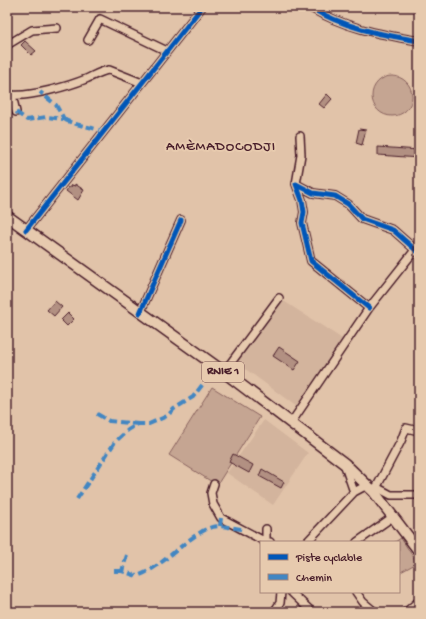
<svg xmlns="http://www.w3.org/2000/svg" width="426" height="619" font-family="'Gochi Hand',sans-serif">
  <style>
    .built { fill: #d3b49d }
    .green { fill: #c5a592; stroke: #88625e }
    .building { fill: #b29082; stroke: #4a1f2b }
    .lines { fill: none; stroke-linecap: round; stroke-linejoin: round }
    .minor-casing { stroke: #4a1f2b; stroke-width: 10 }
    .highway-casing { stroke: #4a1f2b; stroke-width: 13 }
    .minor { stroke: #e7caae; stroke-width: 7 }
    .highway { stroke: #e7caae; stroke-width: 10 }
    .quiet { stroke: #4286c2; stroke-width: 4; stroke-dasharray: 8 4; stroke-linecap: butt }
    .cycleway-casing { stroke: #e7caae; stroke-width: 8 }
    .cycleway { stroke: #0057b8; stroke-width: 5 }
    .labels { text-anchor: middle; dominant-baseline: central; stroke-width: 4; stroke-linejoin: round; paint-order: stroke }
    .shield { fill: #e7caae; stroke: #795252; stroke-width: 1 }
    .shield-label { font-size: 12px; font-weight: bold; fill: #4a1f2b }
    .neighbourhood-label { font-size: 14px; letter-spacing: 1px; fill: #4a1f2b; stroke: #e7caae }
  </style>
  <rect width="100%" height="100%" fill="#e1c3a9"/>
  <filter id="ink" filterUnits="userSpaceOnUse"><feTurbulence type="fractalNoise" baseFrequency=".025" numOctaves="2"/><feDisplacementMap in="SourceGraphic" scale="8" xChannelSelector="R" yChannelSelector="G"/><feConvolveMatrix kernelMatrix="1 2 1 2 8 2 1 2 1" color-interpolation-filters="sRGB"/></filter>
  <g filter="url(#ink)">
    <path class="built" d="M282,300L344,340L297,407L236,362Z
      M264,420L308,453L273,505L227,473Z"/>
    <path class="green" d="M372 96a20 20 0 1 1 40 0a20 20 0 1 1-40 0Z
      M212,387L260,417L217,485L169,455Z
      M401,538L417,563L399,573V542H395Z"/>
    <path class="building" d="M25,41L36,51L31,55L21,45Z
      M327,94L332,99L324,108L319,104Z
      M359,129L366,130L362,145L356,143Z
      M378,147L419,150V158L378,155Z
      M75,184L84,190L78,200L66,191L69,187H71L72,185L75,186Z
      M55,301L62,307L54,316L47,310Z
      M68,313L74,319L67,326L61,320Z
      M279,347L300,361L294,370L273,356Z
      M233,454L253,465L249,473L229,462Z
      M262,469L284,482L281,488L259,476Z"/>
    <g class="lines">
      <defs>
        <path id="minor" d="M309,7C345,28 378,34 419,41
          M88,40L100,19L167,51
          M7,45L32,30L57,28
          M7,93L12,95L16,112
          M12,95C30,97 69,86 86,79C93,76 101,71 109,70L142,83
          M296,184L301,155L300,136
          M26,230L202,7
          M369,308L311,261L302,223L304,212L302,200L296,184L313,193L335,196L348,204L362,219L393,230L419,253
          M140,313L181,220
          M224,372L279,298
          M291,423L369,308L419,245
          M345,466L354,492
          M214,484L211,493L213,504L221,518L266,542
          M376,487L391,495H419
          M374,492L401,441L406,428L419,431
          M266,529V542H270
          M307,542L354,492L367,485
          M357,542L394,516
          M291,592L312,612
          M356,592L363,602L375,612
          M274,612L280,603L281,592
          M406,612L419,601"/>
        <path id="highway" d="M7,216L224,372L345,464L374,492L419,551"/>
      </defs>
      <use href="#minor" class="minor-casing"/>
      <use href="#highway" class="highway-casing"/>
      <use href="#minor" class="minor"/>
      <use href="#highway" class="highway"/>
      <path class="quiet" d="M16,112L27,120L46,117L64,119L56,105L40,92
        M64,119C70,124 92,127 102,131
        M97,414L109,421L138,424
        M77,499L115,442L128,430L138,424H149L167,416L174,409L193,397L216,367
        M220,526L221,518
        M127,555L122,571L137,576C162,568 185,538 209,528C219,524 231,528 242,529
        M114,571H122
        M292,592V593"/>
      <defs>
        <path id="cycleway" d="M309,7C345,28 378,34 419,41
          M26,230L202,7
          M369,308L311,261L302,223L304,212L302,200L296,184L313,193L335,196L348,204L362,219L393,230L419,253
          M140,313L181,220"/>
      </defs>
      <use href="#cycleway" class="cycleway-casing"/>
      <use href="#cycleway" class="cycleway"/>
    </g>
  </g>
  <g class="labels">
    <rect class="shield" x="202" y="362" width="42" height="20" rx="3"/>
    <g class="shield-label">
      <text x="223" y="372">RNIE 1</text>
    </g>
    <g class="neighbourhood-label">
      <text x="221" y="147">AMÈMADOCODJI</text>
    </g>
  </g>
  <rect width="426" height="619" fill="none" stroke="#e7caae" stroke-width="24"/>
  <rect x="12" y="12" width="402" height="595" fill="none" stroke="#4a1f2b" stroke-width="1.5" filter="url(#ink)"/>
  <rect x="260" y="541" width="140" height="52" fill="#e7caae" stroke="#a8867a"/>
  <rect x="268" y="554" width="20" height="6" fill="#0057b8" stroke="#a8867a"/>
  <text x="296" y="561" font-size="12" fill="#4a1f2b">Piste cyclable</text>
  <rect x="268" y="574" width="20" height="6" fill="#4286c2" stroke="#a8867a"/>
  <text x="296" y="581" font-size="12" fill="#4a1f2b">Chemin</text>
</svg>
